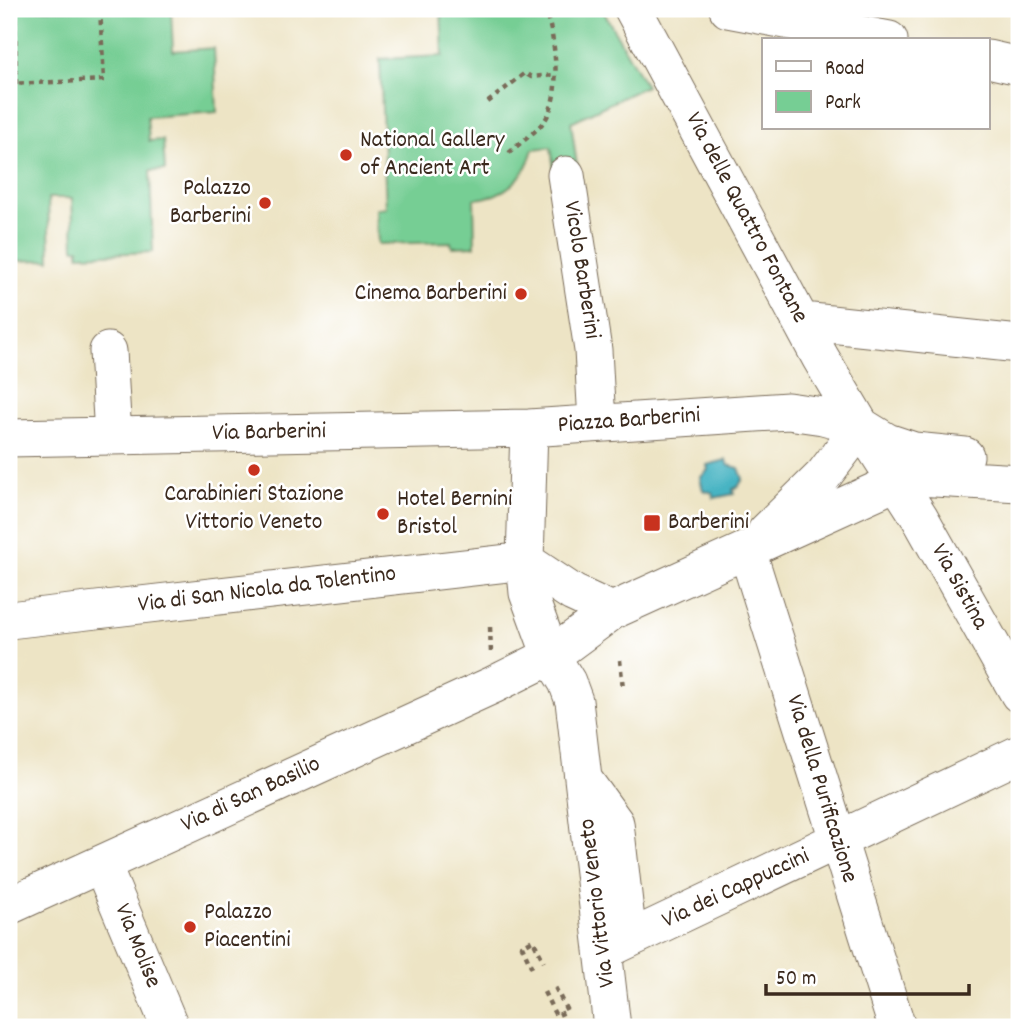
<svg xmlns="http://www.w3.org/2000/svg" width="1028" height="1036" font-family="Dekko,sans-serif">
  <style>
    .green { fill: #76ce94; stroke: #587c59; stroke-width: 2 }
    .water { fill: #47b4c3; stroke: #416f70; stroke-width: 2 }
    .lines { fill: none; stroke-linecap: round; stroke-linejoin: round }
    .minor-casing { stroke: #796b58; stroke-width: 39 }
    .path { stroke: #796b58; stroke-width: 4.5; stroke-dasharray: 5 5; stroke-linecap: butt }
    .minor { stroke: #fff; stroke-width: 37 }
    .poi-dot { fill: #c8321e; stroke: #fff; stroke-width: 2.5 }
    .labels { text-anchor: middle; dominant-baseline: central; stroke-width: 5; stroke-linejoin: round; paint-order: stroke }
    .poi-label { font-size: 24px; fill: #3b2a1e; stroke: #fff; text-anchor: start }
    .street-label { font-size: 24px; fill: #3b2a1e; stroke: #fff }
  </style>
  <rect width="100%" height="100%" fill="#fff"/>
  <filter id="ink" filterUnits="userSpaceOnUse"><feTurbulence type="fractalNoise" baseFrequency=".0143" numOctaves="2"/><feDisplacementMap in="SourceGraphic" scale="14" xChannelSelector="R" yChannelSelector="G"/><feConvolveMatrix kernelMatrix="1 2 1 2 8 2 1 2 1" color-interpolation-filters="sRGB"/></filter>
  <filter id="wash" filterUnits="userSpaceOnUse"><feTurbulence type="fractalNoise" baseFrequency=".00686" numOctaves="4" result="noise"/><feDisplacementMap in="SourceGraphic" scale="28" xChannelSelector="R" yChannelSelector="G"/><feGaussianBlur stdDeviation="1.57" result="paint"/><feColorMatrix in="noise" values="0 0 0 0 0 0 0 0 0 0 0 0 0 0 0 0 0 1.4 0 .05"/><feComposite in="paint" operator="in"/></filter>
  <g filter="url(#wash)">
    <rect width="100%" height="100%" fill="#ede4c5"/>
    <path class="green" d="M9,9H171L173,51L214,48L217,112L147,117L149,141L163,140L165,170L150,171L153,252L79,255V248H74L72,198H48L50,260L9,261Z
      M441,9H602L646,86L571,122L577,166L554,170L551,147L533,149C525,179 505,197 474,199L475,246L452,247L451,242L378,244L376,209L386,208L380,59L443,56Z"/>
    <path class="water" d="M726,460L728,465L739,468L743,479L738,487L733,489L734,494L714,498L713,493L703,490L700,478L708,470L707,465Z"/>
  </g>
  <g filter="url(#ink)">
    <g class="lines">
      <defs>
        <path id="minor" d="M633,9L820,357L861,426L920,518L1019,694
          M728,9L889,40
          M988,59L1019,66
          M566,175L593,350L597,423
          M802,321L1019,344
          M108,351L113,436
          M529,428L525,561L528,593L551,656L567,682L574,701L612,1027
          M9,438L529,428L788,411L823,416L861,426L887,442L914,451L965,456
          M766,532L823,476L861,426
          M747,550L897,1027
          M525,561L573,593L612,611
          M9,620L525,561
          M586,783L615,823L628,939
          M102,865L170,1027
          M9,906L493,685L551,656L612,611L896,482L918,477L1019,483
          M604,951L1019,754"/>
      </defs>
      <use href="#minor" class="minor-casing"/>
      <path class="path" d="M15,9L16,84
        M9,84L104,80L100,9
        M488,102L525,73L531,77L555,75
        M509,153C520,143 536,132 545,120C562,96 556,34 544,9
        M490,627L491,653
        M620,660L623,688
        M532,968L522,946L533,940L544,962
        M544,992L556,1016L567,1011L555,987"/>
      <use href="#minor" class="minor"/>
    </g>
  </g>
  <g class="poi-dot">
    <circle cx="346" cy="155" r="7"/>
    <circle cx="265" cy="203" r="7"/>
    <circle cx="521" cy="294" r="7"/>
    <circle cx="254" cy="470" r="7"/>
    <circle cx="383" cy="514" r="7"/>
    <rect x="643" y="514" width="18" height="18" rx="3.5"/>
    <circle cx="190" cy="927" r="7"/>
  </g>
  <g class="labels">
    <g class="poi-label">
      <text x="360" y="141">National Gallery<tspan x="360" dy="28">of Ancient Art</tspan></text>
      <text x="251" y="189" text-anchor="end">Palazzo<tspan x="251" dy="28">Barberini</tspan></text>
      <text x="507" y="294" text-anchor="end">Cinema Barberini</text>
      <text x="254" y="495" text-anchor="middle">Carabinieri Stazione<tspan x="254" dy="28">Vittorio Veneto</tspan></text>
      <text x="397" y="500">Hotel Bernini<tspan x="397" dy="28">Bristol</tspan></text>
      <text x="668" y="523">Barberini</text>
      <text x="204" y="913">Palazzo<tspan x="204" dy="28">Piacentini</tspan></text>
    </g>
    <g class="street-label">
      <text transform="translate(746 218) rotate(62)">Via delle Quattro Fontane</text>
      <text transform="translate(581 270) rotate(81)">Vicolo Barberini</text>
      <text transform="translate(629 421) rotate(-4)">Piazza Barberini</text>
      <text transform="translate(269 433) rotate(-1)">Via Barberini</text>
      <text transform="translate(959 587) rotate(61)">Via Sistina</text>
      <text transform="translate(267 590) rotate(-7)">Via di San Nicola da Tolentino</text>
      <text transform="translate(821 789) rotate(73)">Via della Purificazione</text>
      <text transform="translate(251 795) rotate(-25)">Via di San Basilio</text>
      <text transform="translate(736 889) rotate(-25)">Via dei Cappuccini</text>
      <text transform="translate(598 903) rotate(-97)">Via Vittorio Veneto</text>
      <text transform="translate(137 946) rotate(68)">Via Molise</text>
    </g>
  </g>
  <rect width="1028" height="1036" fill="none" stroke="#fff" stroke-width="35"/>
  <rect x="762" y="38" width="228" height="91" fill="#ffffff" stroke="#b1aaa5" stroke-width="2"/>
  <rect x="776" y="61" width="35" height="10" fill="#ffffff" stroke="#b1aaa5" stroke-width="2"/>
  <text x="825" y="74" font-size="21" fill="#3b2a1e">Road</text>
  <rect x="776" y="91" width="35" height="21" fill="#76ce94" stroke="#b1aaa5" stroke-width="2"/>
  <text x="825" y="108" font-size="21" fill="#3b2a1e">Park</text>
  <path d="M766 984v10h203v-10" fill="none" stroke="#3b2a1e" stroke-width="3.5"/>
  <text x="776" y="984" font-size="21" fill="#3b2a1e" stroke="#ffffff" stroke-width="5" paint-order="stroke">50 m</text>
</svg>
